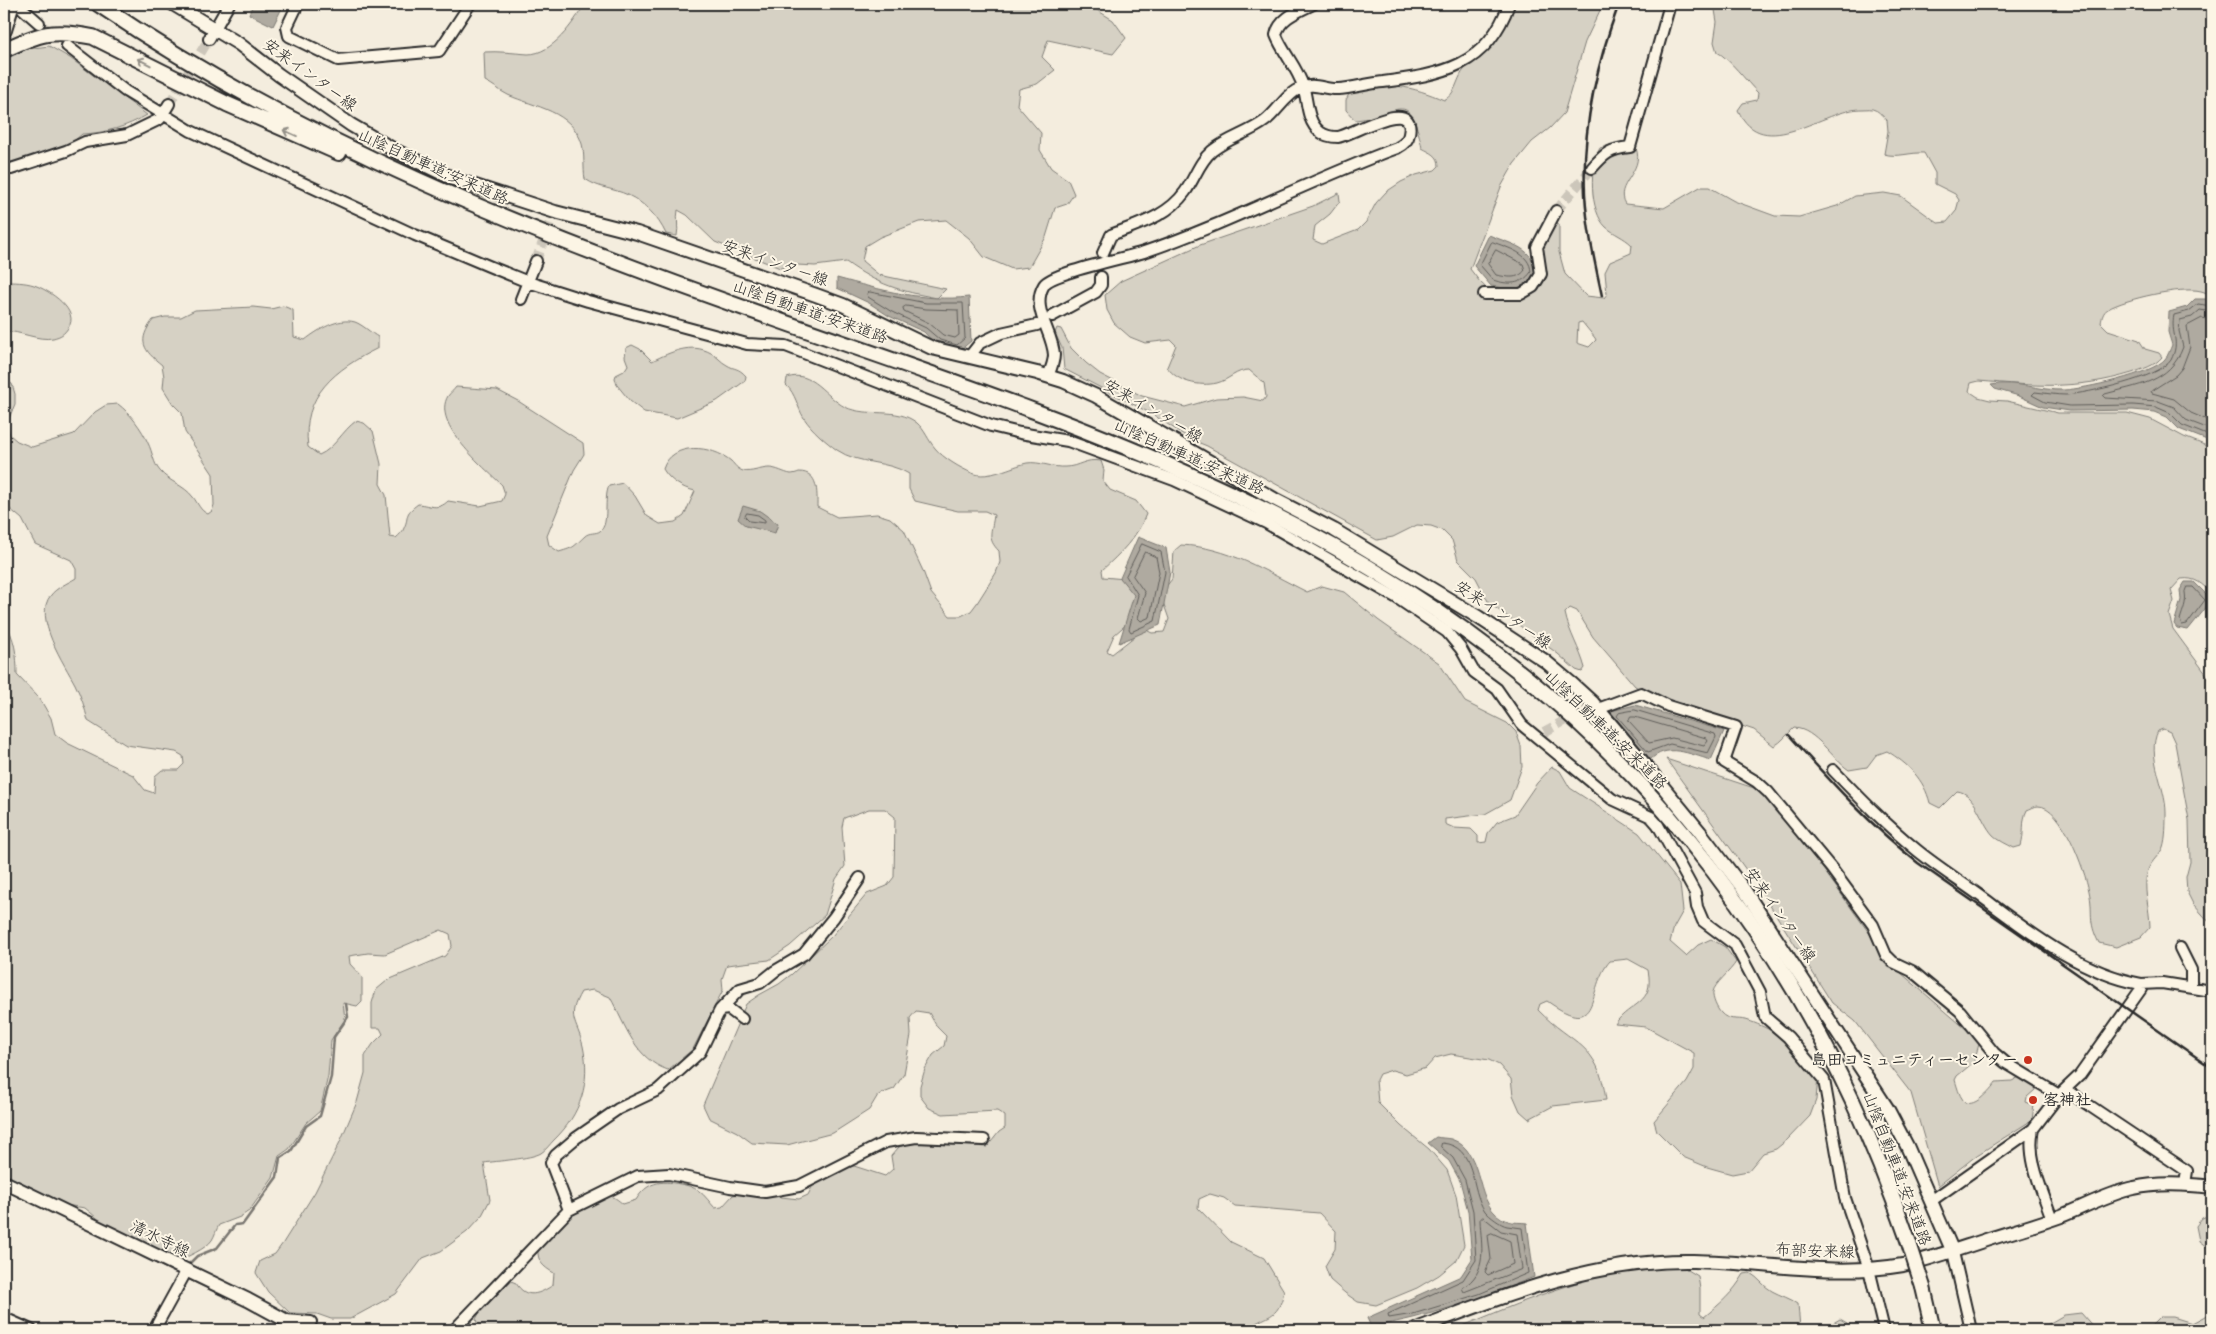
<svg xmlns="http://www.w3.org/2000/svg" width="2216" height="1334" font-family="'Comic Neue','Klee One',sans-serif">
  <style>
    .green { fill: #d6d1c4; stroke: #807e78; fill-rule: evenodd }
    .water { fill: #afaaa0; stroke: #7a7771 }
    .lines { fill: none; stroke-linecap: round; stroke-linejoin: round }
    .shore { stroke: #605e5a; stroke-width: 1 }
    .stream { stroke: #7a7771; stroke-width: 2.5 }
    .minor-tunnel { stroke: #ccc6ba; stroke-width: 10; stroke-dasharray: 10 5; stroke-linecap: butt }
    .minor-casing { stroke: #2b2b2b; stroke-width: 14 }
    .major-casing { stroke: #2b2b2b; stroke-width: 16 }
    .highway-casing { stroke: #2b2b2b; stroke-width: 18 }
    .minor { stroke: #fcf5e5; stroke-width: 10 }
    .major { stroke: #fcf5e5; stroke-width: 12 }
    .highway { stroke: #fcf5e5; stroke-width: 14 }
    .rail { stroke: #2b2b2b; stroke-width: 2.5 }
    .highway-bridge-casing { stroke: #2b2b2b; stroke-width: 18; stroke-linecap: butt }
    .highway-bridge { stroke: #fcf5e5; stroke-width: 14 }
    .oneway { stroke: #949088 }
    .poi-dot { fill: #c8321e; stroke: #fcf5e5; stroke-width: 2 }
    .labels { text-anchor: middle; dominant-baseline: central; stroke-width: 4; stroke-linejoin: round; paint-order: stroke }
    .street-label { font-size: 16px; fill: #2b2b2b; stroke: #fcf5e5 }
    .poi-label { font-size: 16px; font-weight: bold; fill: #2b2b2b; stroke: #fcf5e5; text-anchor: end }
  </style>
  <rect width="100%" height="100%" fill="#f4edde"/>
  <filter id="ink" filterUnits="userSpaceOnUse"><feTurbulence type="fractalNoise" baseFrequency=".02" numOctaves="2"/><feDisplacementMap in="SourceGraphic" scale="10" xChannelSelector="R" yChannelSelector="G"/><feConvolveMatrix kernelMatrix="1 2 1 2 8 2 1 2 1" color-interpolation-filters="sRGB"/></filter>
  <g filter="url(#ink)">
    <path class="green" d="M585,4H1087L1113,20L1126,38L1113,54L1048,40L1042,57L1055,70L1037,84L1019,89L1017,105L1041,133L1040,150L1051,168L1068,180L1074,194L1067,204L1055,208L1046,237L1029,267L1012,269L984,257L969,238L946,220L919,222L880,237L865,246L862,261L879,275L946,289L937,298C900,291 878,285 846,262L815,266L797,265L780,268L715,242L687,215L678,210C676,219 679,227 677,236L666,234C658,217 645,203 628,195C613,188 600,189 585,179C583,168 585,155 582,144C572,111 535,107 508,95C500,91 493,85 485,81L484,52C499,51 513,53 528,54C553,54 573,23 585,4Z
      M1516,4H1603L1585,42L1564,113L1550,128L1532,142L1514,164L1501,187L1470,269L1480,282L1497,298C1516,296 1545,296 1545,271C1545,264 1541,258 1541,252C1542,241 1549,232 1554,223L1559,224V252L1565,274L1586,296L1604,298L1607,294L1605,272L1610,262L1631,253L1632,245C1624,237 1614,234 1606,227C1589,211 1589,166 1600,148L1617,143L1636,148C1645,172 1613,185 1625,204L1664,208L1700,187H1709L1734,201L1775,216L1799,217L1837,206L1855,196L1884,193L1901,196L1938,223L1947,222L1956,211L1959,200L1955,194L1935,184V173L1924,153C1911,152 1897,158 1884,154L1888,131L1887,120C1883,117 1879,111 1875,110C1872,108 1867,109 1863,109C1824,108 1763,165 1738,110L1743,103L1757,100L1758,93C1747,82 1729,58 1717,52L1714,42L1717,22L1714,4H2212V295C2209,294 2205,292 2201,291C2182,286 2125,299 2108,309C2103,312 2102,317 2101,323L2108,330L2139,340L2145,349L2159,353L2162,357C2155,366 2142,369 2132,373C2076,390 2036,386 1979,381L1971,383L1969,391L1978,397L1990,400L2007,401L2058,413H2127L2150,419L2184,437L2212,448V594C2202,584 2196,577 2181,579L2171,590L2174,601L2169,615L2173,629L2212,682V925L2193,904L2187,892L2186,877L2190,862L2189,820L2175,743L2170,732L2163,729L2158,731C2146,756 2166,786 2166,813C2166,823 2166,838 2163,847C2160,855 2151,861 2148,870C2142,887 2150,909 2150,927L2141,937L2116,947L2099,943C2087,920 2094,913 2089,891C2085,871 2062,805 2038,806C2035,806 2030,809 2027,810C2021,822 2025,833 2021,846L2014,848C2007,844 1999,841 1993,835C1980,821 1976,793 1957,791L1940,808L1930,803C1924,779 1908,764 1887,751L1876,755L1867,767L1849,770C1832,759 1816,729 1794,728C1787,734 1782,742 1774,746L1754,730L1652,696L1635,686L1593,637L1577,611L1570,608L1565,613C1569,633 1580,649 1585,668L1582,672L1576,670L1558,654L1489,603L1476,578L1458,560L1452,540L1442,530L1431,526L1417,525L1393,537L1377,540L1207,446L1190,439L1152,414L1064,369L1062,348L1055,333L1057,328L1061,329L1071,348L1086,363L1100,374L1142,396L1185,407L1216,398L1243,397L1263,401L1266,397L1264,383L1249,370C1236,370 1229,380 1217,383C1199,387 1177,382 1167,367L1176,345L1171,340L1145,343L1130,337L1114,323L1107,310L1105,295L1121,281L1200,245L1313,206L1339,193L1340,201L1330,214L1315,226L1313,240L1322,244L1358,230L1366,222L1376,203L1386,192L1401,182L1416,175L1435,170L1439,166C1439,155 1431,153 1422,148C1409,85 1399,116 1355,120L1346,110V100L1350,92C1383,79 1414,87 1444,100C1456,94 1456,81 1463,71C1469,62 1479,58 1487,50C1500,38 1508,20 1516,4ZM1582,322L1595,338L1596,340L1589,347L1577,343L1578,323Z
      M49,46L70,58L147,115C126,127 106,133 82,134L68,146L23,161L4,163V60L26,49Z
      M4,282C14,282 25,282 34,285C49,290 81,311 68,328C64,334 61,336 53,338C38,341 20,331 4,331Z
      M283,306L293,310L294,337L305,340C318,330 338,317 355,322C363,325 371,333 378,337V348C336,369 301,395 308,447L319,455C334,449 343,430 356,421L364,423L373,431L381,464L380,484L386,495L390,537L396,538C399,535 403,532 404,528C410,515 403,515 418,504C430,505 438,511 448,501L480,506L502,501L505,494L502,485C484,467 431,424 448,396C450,393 454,390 456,387L497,390L518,401L583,443L584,454L574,470L547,536L549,545L559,552C576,547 573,547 585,536C589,532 596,534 600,531C610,524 603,498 609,486L623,483L635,496L647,516L660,524L675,522L684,516L695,491C682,488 670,481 663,469C672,441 712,445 731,461C735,465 737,469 743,471C751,473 761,468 769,468C777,468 784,473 791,474C793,474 797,473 799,472C819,472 817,493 817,507L837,517L877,514L890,518L904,530L923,571L931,593L950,616H961L971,611L977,603L996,573L1000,562L999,551C986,538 992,532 994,515L985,511H958L915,501L909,489V474C887,460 859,465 837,450C826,442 811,429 804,418C797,407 796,394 786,385L787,378C812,369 825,397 845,407C868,418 896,406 917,423C925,430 928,440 935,448C943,458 960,468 972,473C988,480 1012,466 1027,463C1039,461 1053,468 1065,467C1079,467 1085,458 1101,461L1104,470L1103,481L1110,490L1136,501L1146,514C1139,535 1119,555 1102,570L1103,577L1125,579L1136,594L1129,622L1114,635L1107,651L1112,654L1144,629L1152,633L1164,632L1169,619L1162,599L1165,588L1172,579L1174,551L1181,545C1228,547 1265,571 1307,592L1322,586L1344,592L1378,620L1439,663L1465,702L1507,723L1516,732L1521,746L1522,767L1510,800L1485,814L1445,819V824L1454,828L1471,829L1478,836V843L1486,842L1488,833L1497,822L1515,815L1537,783L1552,767L1560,771L1570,788L1639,833L1680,884L1683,911L1674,927L1670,942L1686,956L1698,945L1711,939L1725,947L1736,962C1731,971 1714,984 1713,992C1712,998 1717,1009 1721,1013C1728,1021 1737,1018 1746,1020C1753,1022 1762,1026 1768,1029C1787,1042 1802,1061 1818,1077L1816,1100L1810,1116L1787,1140L1776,1149L1763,1153L1748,1171L1732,1174L1707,1167L1683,1157L1657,1131L1654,1121L1687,1082L1694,1069V1053L1646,1027L1615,1024C1630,1002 1655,1005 1648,970L1628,959L1610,961C1585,989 1603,1041 1547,1001L1540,1004L1538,1010C1573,1046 1598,1041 1606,1100L1553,1106L1529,1119L1520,1111L1513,1095L1511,1079L1499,1065L1489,1060L1451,1054L1435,1058L1426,1068L1406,1074L1392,1070L1379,1074L1376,1080L1378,1103L1401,1126L1429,1149L1447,1170L1456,1195L1464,1245L1456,1261L1439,1275L1417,1288L1376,1305L1358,1302L1345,1293L1330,1280L1325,1266L1335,1249L1336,1231L1319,1213L1235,1206L1224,1198L1210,1194L1199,1199L1198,1208L1231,1242L1264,1258L1284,1291C1278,1322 1266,1313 1246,1330H479L476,1319L481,1310L511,1281L516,1283C526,1300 540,1294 553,1285L554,1273C543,1267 537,1261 538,1249C553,1233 583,1200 606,1196C613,1195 618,1200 623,1204L636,1200C647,1182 660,1180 680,1184C687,1185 693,1187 699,1191C705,1195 710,1203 715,1208L722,1207L733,1195L745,1193L799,1199L808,1195L812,1187L822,1178L840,1168L854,1166L885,1176L893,1169L891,1156L899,1147L912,1142L987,1147L999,1132L1005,1128V1116L997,1111L943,1114L929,1108L920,1096V1086L925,1069L933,1055L944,1046L946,1036L937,1027L929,1013L916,1011L910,1018L911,1035L904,1074L894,1089L878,1095L869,1110L833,1133L787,1145L752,1143L737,1132L709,1118L703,1105L746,1004L759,995L779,984L792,974L832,936L867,894L887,886L894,877L895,817L885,809H869L844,818L842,827L845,866L836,879L825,915L790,946L769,960L727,965L722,979L723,990L693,1049L668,1070C635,1059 626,1026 610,997L593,990L581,992C566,1018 577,1021 583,1046C591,1082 581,1114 554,1140C550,1144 546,1150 541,1153C531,1159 496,1161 484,1163L490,1200L481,1217L467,1232L441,1251L423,1258L396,1294L350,1319H331L317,1314L290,1313L268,1292L256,1273L260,1261L275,1254L283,1243L315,1192L340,1142L357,1102L365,1073V1056L373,1044L383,1034L380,1028H372V1003L376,990L388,980L445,956L452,946L450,934L441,930L385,954L368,953L349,956L350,964L362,977V1001L357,1006L343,1003L345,1019L331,1040L328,1076L320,1111L306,1123L289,1149L279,1156L273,1178L249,1211L240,1217L219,1225C216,1230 215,1235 212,1240C207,1248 185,1259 176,1260L114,1232L85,1208L59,1204L4,1177V621C15,638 17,655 17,675L40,699L51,718L55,734L67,743L133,775L145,790L154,793L155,776L162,770H178L184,764L183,756L176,752L126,745L88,721C85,708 81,696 75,684C65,665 32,617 51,595C56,588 68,583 76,578V569L71,560L35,544L22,519L4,504V380L12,384L15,394V404L7,423L10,435L17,441L32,447L74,434L95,412L106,405L118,404C130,413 142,429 148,443C153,453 153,463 160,471C169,482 184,485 193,497C198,503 200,511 208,514L212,511L214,505L213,474L185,432L182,413L173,404L163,388L164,377L162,365C143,350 137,341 153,320L165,317H181L195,310L253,307L271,309Z
      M632,345L640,349L652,361C671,352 691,342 711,353C717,356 721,362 727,365C735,370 738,367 746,376L745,381L717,401L677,418L644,412L630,401L617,385L615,378L616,375L624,371L628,365L625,357L626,348Z
      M1666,759L1760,790L1823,869L1893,966L1974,1036L1979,1044L1974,1062L1957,1076L1955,1080C1957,1086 1959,1095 1963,1100C1972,1112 1991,1089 1996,1082L2012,1081L2021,1076L2036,1083L2035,1090L2027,1097L2026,1102L2034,1105L2032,1120L1977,1155L1938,1186L1911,1093L1855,1021L1832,1003L1757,885Z
      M2212,1214V1245L2207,1247L2199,1241L2196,1226L2202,1218Z
      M1683,1267L1698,1276L1700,1289V1314L1704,1317C1720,1304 1733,1293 1744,1274L1750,1273C1759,1278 1763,1286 1772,1291C1781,1296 1790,1298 1798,1304L1800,1328L1802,1330H1453C1507,1308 1568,1281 1626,1271C1645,1267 1664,1267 1683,1267Z
      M2212,1307V1330H2147L2160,1317H2173L2192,1323L2205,1316Z
      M2081,1313L2096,1330H2038L2064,1315Z
      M1840,1319L1847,1323L1848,1330H1821Z"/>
    <path class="water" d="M253,4H284L273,26L249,14Z
      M1489,235C1510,244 1535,247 1536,274C1522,292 1512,289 1491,286L1474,266Z
      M837,278C881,290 923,302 969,297L971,341L959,351L936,345L924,332L889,316L869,303L837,288Z
      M2195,299H2208L2212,303V442L2179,429L2167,417L2155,412L2133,410L2070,411L2043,407L2019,396L1995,389L1991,385C2015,380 2040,391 2064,390C2084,389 2153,374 2165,359C2168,356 2170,349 2172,345L2168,332L2169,312L2187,307Z
      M743,506L760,511L778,524L775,533L746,526L738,519Z
      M1138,537L1166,548L1170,572L1160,625L1119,643L1134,595L1120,578Z
      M2185,582H2194L2210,598L2209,604L2188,630L2177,628L2174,624L2181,600L2180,590Z
      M1635,705L1724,731L1711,760C1689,754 1667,742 1649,761L1612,719L1611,711Z
      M1436,1137C1440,1138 1446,1138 1451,1139C1488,1151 1471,1209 1508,1221C1513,1223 1521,1222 1527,1223L1534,1277C1480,1299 1428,1317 1371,1327L1367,1318L1461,1276L1472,1259L1468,1211L1460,1181L1449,1161L1428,1143Z"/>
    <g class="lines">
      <path class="shore" d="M1493,242C1508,248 1530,253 1531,272C1522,285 1508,285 1493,280L1480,265L1491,243Z
        M1496,250L1523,264L1525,270C1518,280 1507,277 1496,275L1488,264Z
        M870,292L926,303H963L965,338L957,345L940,340L926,328L892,312L868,297L867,294Z
        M906,306L926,309L958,310L959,335L955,338L943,335L929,323L904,311L903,308Z
        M2212,306L2198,304L2189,311L2174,315C2170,335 2181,340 2171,360C2160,378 2087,393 2066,395C2056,395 2045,393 2035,392L2032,395L2045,402L2070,406L2133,405L2156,407L2170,413L2182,425L2212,437
        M2212,312L2200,310L2192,317L2180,320L2179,331L2183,347C2170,383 2137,385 2105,394L2103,396L2105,398L2158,401L2174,407L2186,420L2212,430
        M2212,320L2202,318L2187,326L2190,347L2182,368L2176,375L2151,391L2152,393L2174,399L2191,413L2212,422
        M747,513L758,515L765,520V523L749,521L745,517Z
        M1142,544L1161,552L1165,572L1155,621L1131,632L1129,629L1138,595L1126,576Z
        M1145,552L1156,557L1159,572L1150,617L1141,621L1138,618L1145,593L1133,576Z
        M2187,587H2193L2205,600L2187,624L2182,625L2180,620C2183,609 2187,604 2185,592Z
        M1635,710L1715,734L1716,737L1708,753L1670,744L1648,752L1617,716L1619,713Z
        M1631,717H1635L1706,738L1708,741L1704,746L1672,738L1649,743L1629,721Z
        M1442,1143C1478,1146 1469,1189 1485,1211C1489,1216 1501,1225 1507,1226C1512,1227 1517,1227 1522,1228L1528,1273L1479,1294L1413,1314L1389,1318L1388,1314L1463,1280L1476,1260L1473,1211L1465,1180L1453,1158L1441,1147Z
        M1483,1217L1501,1231L1517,1234L1522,1269L1464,1292L1462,1288C1489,1272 1481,1246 1480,1220Z
        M1492,1233L1510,1241L1513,1264L1488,1275L1485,1272L1491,1259L1488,1235Z"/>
      <path class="stream" d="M144,1257L182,1276
        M188,1265L197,1256L217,1248L235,1225L243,1224L277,1177L280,1158L291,1151L306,1126L320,1116L331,1077L334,1037L348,1017L346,1004
        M187,1278L220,1294
        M8,1325L18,1330"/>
      <path class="minor-tunnel" d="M39,23L67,46
        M169,104L209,39
        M1556,211L1592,168
        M536,261L551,220
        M1544,732L1586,709"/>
      <defs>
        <path id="minor" d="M298,4L287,27L289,36L338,60L439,51L470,4
          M23,9L39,23
          M209,39L229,4
          M67,46L125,91L191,131L415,235L491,267L528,282L588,301L747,344L786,346L991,426L1020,433L1068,441L1174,480L1266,523L1397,598L1447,632L1461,649L1474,672L1497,689L1522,725L1612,799L1651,817L1658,825L1695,893L1697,907L1703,921L1735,945L1760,992L1765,1017L1788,1037L1824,1080L1845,1198L1869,1269L1884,1330
          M1592,168C1605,153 1610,149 1630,147L1670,4
          M4,169H11L66,151L85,142L127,135L160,119L169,104
          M1103,253L1111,235C1138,224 1167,217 1185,192C1195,178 1199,162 1212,151C1228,138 1249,133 1265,121C1277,112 1287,93 1301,88C1314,82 1325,90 1338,89C1351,89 1369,83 1383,82C1443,74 1487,67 1509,4
          M1484,294H1521L1533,287L1541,274L1537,247L1556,211
          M521,299L536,261
          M1052,316L1096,292L1101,285V277
          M969,357L980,343L1001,333L1037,325
          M1048,376C1051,369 1054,362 1054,355C1053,332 1030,308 1044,285C1051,273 1125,258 1144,252C1230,223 1312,179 1397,148C1403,145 1408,141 1409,134C1417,94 1350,136 1338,137C1332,137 1324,135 1320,132C1306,121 1308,100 1303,86C1297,67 1283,53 1276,35C1279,18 1299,11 1313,4
          M1598,709L1641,693L1668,706L1736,727L1724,762L1757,782L1768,792L1831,868L1873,925L1886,955L1893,962L1912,971L1960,1011L1994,1053L2006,1063L2059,1095
          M1833,770C1860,798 1887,826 1918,851C1939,868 1963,883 1986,900C2033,935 2082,973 2141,984
          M2180,948L2191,970V987
          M720,1010L740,989L760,983L775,971L804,954L834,917L860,878
          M2066,1090L2187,1171L2185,1184
          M2033,1129C2026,1158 2043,1192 2052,1219
          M1931,1201L2033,1129L2059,1095L2080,1075L2141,989V984L2162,983L2212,991
          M569,1210L551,1163L556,1155L576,1138L618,1109L658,1090L700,1052L720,1010L729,1009L742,1019
          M1953,1252L1971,1330
          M4,1318L31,1330
          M285,1320L311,1322
          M154,1330L187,1270
          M454,1330L569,1210L638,1176L669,1174L730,1187L765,1192L799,1186L886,1142L916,1137L984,1140"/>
        <path id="major" d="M173,4L239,44L279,75L351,125L396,151L454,179L555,212L637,233L816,295L843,305L932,348L1037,373L1063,381L1096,396L1274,499L1334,530L1478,617L1545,661L1571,683L1593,703L1636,754L1700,832L1745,891L1887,1108L1907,1146L1953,1252
          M4,1182L248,1300L285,1320L298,1330
          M1414,1330C1503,1296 1595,1259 1693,1261C1763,1262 1833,1277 1903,1265C1931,1259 1958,1249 1986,1240C2011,1232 2036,1225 2061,1216C2084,1207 2109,1193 2134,1188C2159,1182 2187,1184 2212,1187"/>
        <path id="highway" d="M98,4C301,142 528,232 758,313C909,367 1061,415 1206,482C1321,534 1430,599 1527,678C1665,790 1777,939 1852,1100C1873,1145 1891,1191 1907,1237
          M4,30L12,4
          M4,50C40,33 53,29 93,37L227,104L339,153
          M1923,1287L1933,1330"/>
      </defs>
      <use href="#minor" class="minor-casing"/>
      <use href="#major" class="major-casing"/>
      <use href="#highway" class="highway-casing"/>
      <use href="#minor" class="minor"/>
      <use href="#major" class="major"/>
      <use href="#highway" class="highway"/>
      <path class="rail" d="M1602,296C1595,263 1587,229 1585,194C1582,129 1596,65 1619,4
        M1789,735C1830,781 1870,825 1918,863L2212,1068"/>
      <defs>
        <path id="highway-bridge" d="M1907,1237L1923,1287"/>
      </defs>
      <use href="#highway-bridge" class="highway-bridge-casing"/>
      <use href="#highway-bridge" class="highway-bridge"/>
    </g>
    <defs><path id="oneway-shaft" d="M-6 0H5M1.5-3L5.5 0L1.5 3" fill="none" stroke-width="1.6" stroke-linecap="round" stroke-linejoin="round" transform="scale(1.25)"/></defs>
    <g class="oneway">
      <use href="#oneway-shaft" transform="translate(144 62) rotate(-153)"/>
      <use href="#oneway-shaft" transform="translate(290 133) rotate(-156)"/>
    </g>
  </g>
  <g class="poi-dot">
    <circle cx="2028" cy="1060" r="5"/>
    <circle cx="2033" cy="1100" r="5"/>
  </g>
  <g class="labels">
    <g class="street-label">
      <text transform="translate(310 75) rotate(36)">安来インター線</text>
      <text transform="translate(433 167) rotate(24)">山陰自動車道;安来道路</text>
      <text transform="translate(775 263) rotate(19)">安来インター線</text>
      <text transform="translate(810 312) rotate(19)">山陰自動車道;安来道路</text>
      <text transform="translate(1153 411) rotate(30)">安来インター線</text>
      <text transform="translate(1189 457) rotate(24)">山陰自動車道;安来道路</text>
      <text transform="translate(1503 615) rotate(33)">安来インター線</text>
      <text transform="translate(1606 730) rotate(44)">山陰自動車道;安来道路</text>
      <text transform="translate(1780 915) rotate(55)">安来インター線</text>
      <text transform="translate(1897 1169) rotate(69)">山陰自動車道;安来道路</text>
      <text transform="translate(160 1239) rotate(26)">清水寺線</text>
      <text transform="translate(1815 1251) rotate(2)">布部安来線</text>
    </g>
    <g class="poi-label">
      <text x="2018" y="1060">島田コミュニティーセンター</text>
      <text x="2043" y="1100" text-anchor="start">客神社</text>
    </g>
  </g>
  <rect width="2216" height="1334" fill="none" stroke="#fcf5e5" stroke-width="20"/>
  <rect x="10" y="10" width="2196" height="1314" fill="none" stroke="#2b2b2b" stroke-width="2" filter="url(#ink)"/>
</svg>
